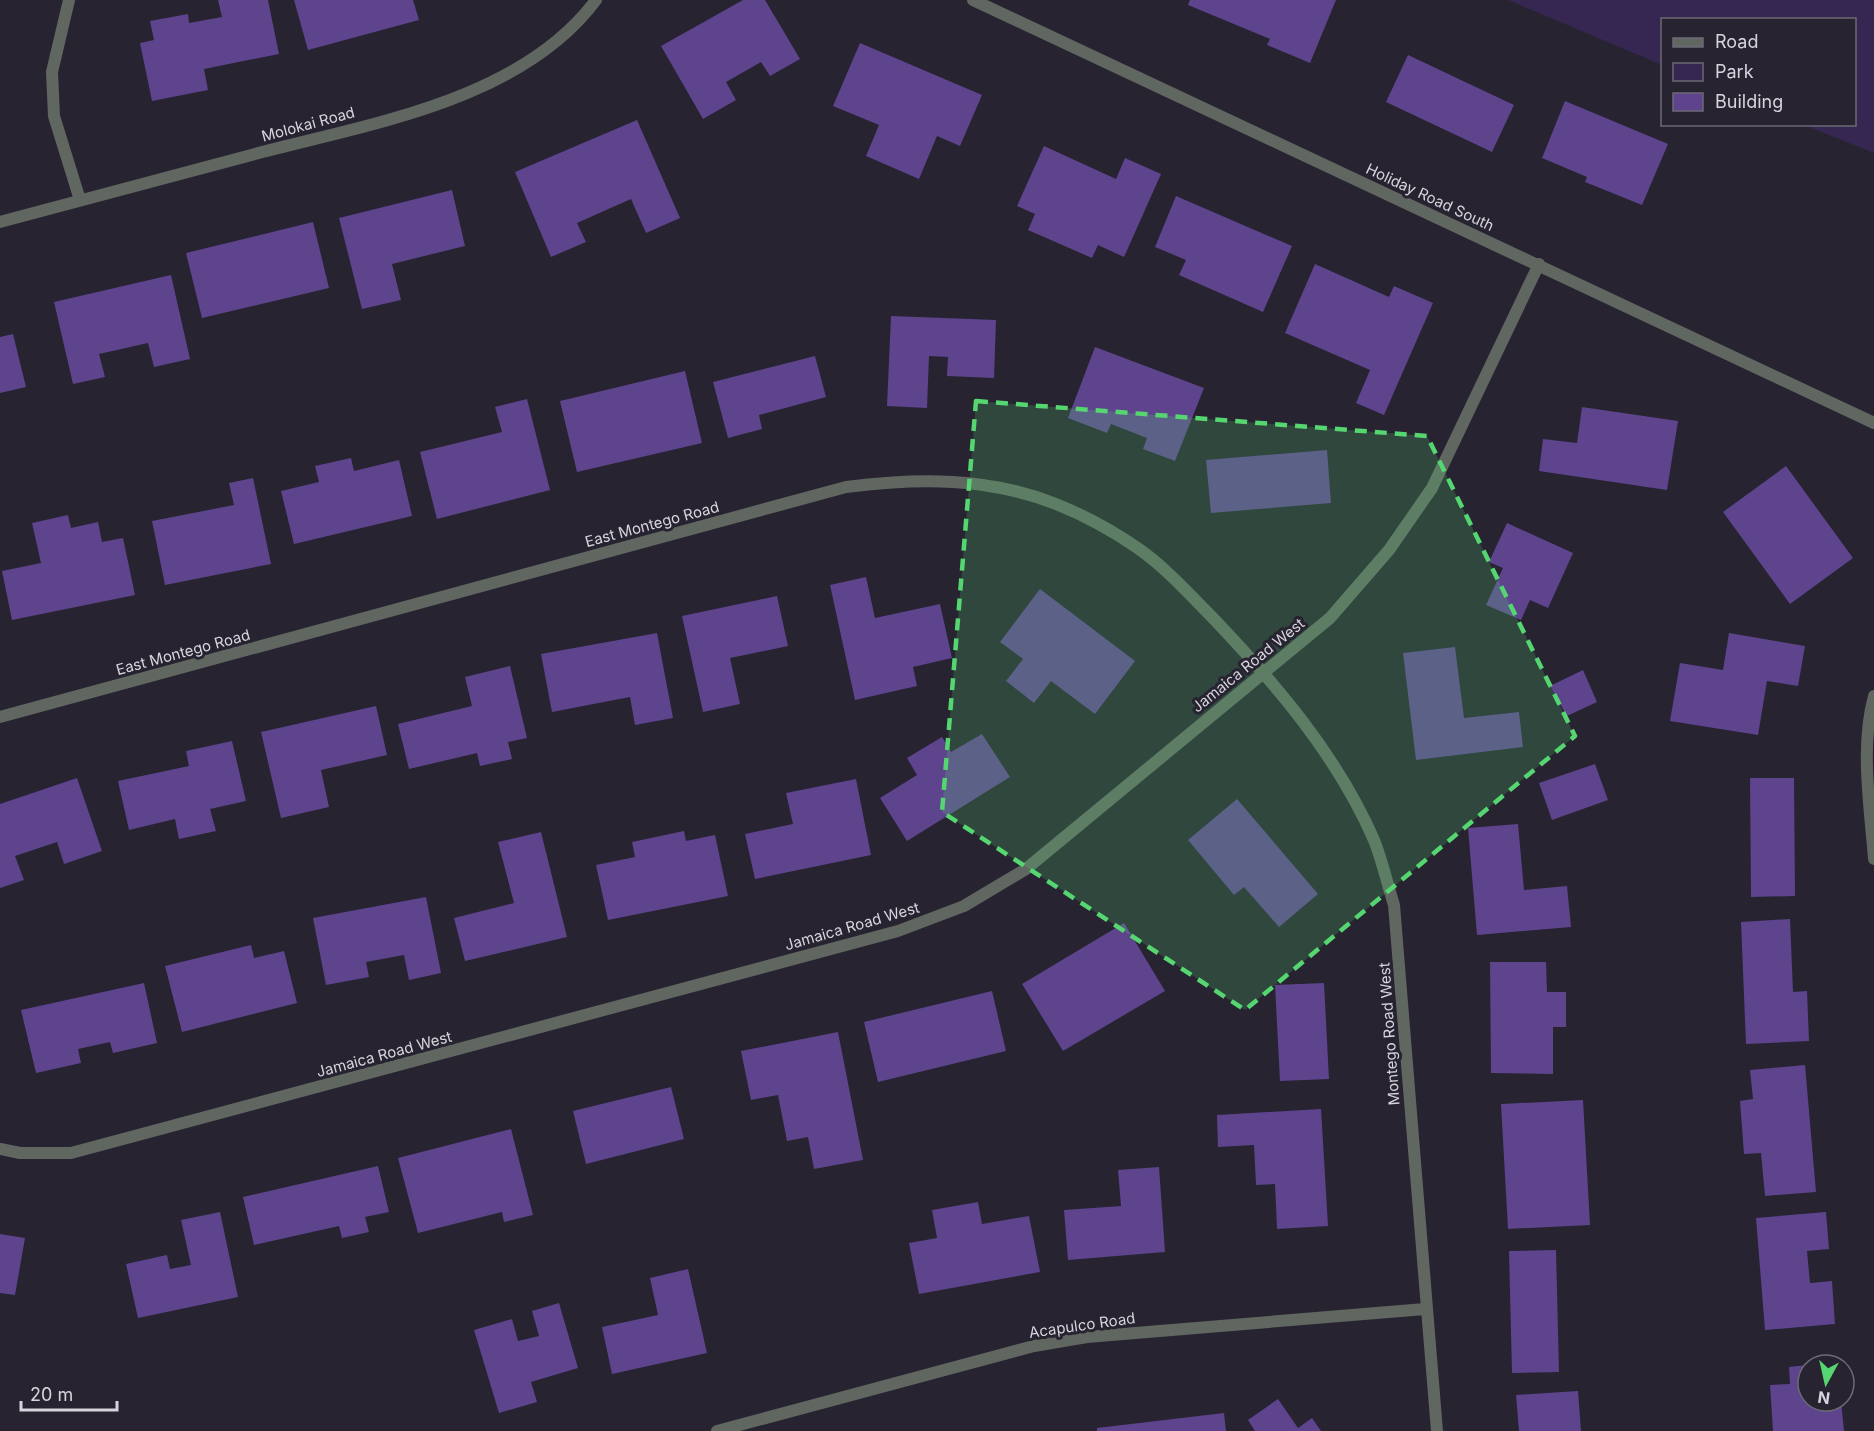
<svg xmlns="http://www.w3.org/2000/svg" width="1874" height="1431" font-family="Inter,sans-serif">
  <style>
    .green { fill: #362752 }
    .building { fill: #5d448d }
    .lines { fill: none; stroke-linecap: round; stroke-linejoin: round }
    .minor { stroke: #606761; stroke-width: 12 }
    .marked { fill: #56d671; fill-opacity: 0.2; stroke: #56d671; stroke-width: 4.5; stroke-dasharray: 12 8; stroke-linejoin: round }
    .labels { text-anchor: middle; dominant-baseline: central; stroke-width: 6; stroke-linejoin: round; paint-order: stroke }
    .street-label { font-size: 15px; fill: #d6d4dd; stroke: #272331 }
  </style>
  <rect width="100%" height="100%" fill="#272331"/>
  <path class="green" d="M1508,0H1874V153L1804,125L1854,124V20H1662V65Z"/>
  <path class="building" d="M218,0H268L279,54L204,69L208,90L152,101L140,43L154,40L150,21L188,14L189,23L222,17Z
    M294,0H413L419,20L308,50Z
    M743,0H765L800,59L770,76L761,62L726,82L736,100L703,119L661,46Z
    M1190,0H1336L1310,63L1267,45L1270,39L1188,5Z
    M860,43L982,95L960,146L937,136L919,179L866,156L879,125L833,106Z
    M1408,55L1514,105L1492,152L1386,102Z
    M1565,101L1668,144L1642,205L1585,182L1587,177L1542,158Z
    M637,120L680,218L646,233L631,199L577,223L586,242L551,257L515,172Z
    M1044,146L1116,179L1125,158L1161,174L1124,257L1098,245L1092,258L1028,230L1035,214L1017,206Z
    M452,190L465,246L392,264L401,300L362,309L339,218Z
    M1176,196L1292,246L1263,312L1179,275L1186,260L1155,247Z
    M313,222L329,288L202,318L186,253Z
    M1315,264L1389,297L1394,286L1433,303L1384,415L1356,403L1370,370L1285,333Z
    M171,275L190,359L154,367L148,343L99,354L105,377L73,384L54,302Z
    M891,316L996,320L994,378L947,376L948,357L929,356L927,408L887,406Z
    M13,334L26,387L0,393V337Z
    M1095,347L1204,388L1175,461L1143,449L1147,438L1111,424L1107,433L1068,418Z
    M815,356L826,397L759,415L762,429L728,438L713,382Z
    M685,371L702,443L577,472L560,401Z
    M527,399L550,490L437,519L420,452L502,432L495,407Z
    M1582,407L1678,421L1667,490L1539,471L1543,439L1577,443Z
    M1327,450L1331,503L1211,513L1206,460Z
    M351,458L354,471L399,460L412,516L294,544L281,491L319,482L315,466Z
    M1786,466L1853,558L1790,604L1723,512Z
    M253,478L271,564L165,585L152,521L234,505L229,483Z
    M68,515L71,528L98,522L102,542L123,538L135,595L12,620L2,571L41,563L32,523Z
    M1507,523L1573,553L1548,608L1530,600L1521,620L1486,605L1503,568L1489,562Z
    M866,577L875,618L940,604L952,658L913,667L917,686L855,700L830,585Z
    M1040,589L1135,661L1095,714L1051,681L1034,703L1006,681L1023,659L1000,642Z
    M777,596L788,646L730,658L740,704L703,712L682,616Z
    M657,633L673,718L635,725L630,697L552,712L541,654Z
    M1729,633L1805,646L1798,686L1767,681L1758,735L1670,721L1680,663L1723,670Z
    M1455,647L1464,718L1519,712L1523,747L1416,760L1403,653Z
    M510,666L527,738L508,742L512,759L480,766L477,753L409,769L398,724L472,706L465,677Z
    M1583,670L1597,702L1567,716L1550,686Z
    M376,706L387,755L321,770L329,807L281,818L261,732Z
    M982,734L1010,777L907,841L880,798L917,775L907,758L942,737L951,752Z
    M232,741L246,801L210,809L216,831L179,839L175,819L129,830L118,781L189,766L186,751Z
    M1595,764L1608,800L1552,820L1539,783Z
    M77,778L102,851L64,864L57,842L15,856L24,880L0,888V804Z
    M1750,778H1794L1795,896L1751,897Z
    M856,779L871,855L755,879L745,834L793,824L786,793Z
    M1237,799L1318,894L1279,927L1244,887L1234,895L1188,840Z
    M1518,824L1524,890L1567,886L1571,927L1477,935L1468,828Z
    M684,831L686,841L715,835L728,896L608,920L596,865L635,857L632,842Z
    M541,832L567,937L465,961L454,918L514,903L498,842Z
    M426,897L441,973L409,980L404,955L366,962L369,977L326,985L313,918Z
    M1790,919L1793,992L1807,991L1809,1041L1746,1044L1741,922Z
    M1124,923L1165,991L1063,1051L1022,984Z
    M251,945L254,958L284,951L297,1003L182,1032L165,966Z
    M1490,962H1546L1547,992H1566V1027H1553V1074L1491,1073Z
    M144,983L157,1043L113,1053L110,1042L78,1049L81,1063L36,1073L21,1010Z
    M1324,983L1329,1079L1280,1081L1275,985Z
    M992,991L1006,1051L878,1082L864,1022Z
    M838,1032L863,1160L814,1169L808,1137L787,1141L778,1095L751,1100L741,1051Z
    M1805,1065L1816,1192L1765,1196L1761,1153L1744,1154L1740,1101L1753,1099L1750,1070Z
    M671,1087L684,1139L586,1164L573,1111Z
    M1583,1100L1590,1225L1508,1229L1501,1104Z
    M1321,1109L1328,1226L1277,1229L1275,1184L1256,1185L1254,1145L1218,1147L1217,1115Z
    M511,1129L533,1215L504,1222L502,1212L418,1233L398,1158Z
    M378,1166L389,1212L365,1217L369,1232L342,1238L339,1226L254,1245L243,1197Z
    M1159,1167L1165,1252L1068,1260L1064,1210L1121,1206L1118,1170Z
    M978,1202L982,1224L1029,1216L1040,1272L919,1294L909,1243L937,1238L932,1210Z
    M220,1212L238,1297L138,1318L126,1264L167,1255L170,1269L191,1265L181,1220Z
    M1826,1212L1829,1249L1807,1251L1810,1283L1832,1281L1835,1324L1765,1330L1756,1218Z
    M0,1234L25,1238L15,1295L0,1293Z
    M1556,1250L1559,1372L1512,1373L1509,1251Z
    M688,1269L707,1353L612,1374L602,1327L658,1315L650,1278Z
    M559,1303L578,1368L531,1382L537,1402L499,1413L474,1330L512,1319L518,1341L539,1336L532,1311Z
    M1808,1365V1401H1841L1844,1431H1773L1770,1385L1790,1384L1789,1367Z
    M1578,1391L1581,1431H1519L1516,1395Z
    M1278,1399L1298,1428L1312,1418L1321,1431H1255L1248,1420Z
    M1224,1413L1226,1431H1097V1428Z"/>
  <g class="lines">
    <path class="minor" d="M69,0L52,72L54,116L80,200
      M973,0L1874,423
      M0,222C85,199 170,176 255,154C368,124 521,101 596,0
      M1874,696C1860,747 1870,806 1874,859
      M0,717L846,487C918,478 988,477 1056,504C1086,516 1113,531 1139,549C1166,568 1189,594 1212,617C1275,683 1337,755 1374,840C1382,860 1387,883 1394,905L1437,1431
      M0,1149L20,1153H71L898,931L964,906L1026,869L1330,618L1389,550L1432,488L1539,264
      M717,1431L1034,1346L1087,1337L1425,1309"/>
  </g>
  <path class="marked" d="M976,401L1427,436L1575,736L1245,1010L942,812Z"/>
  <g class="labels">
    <g class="street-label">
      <text transform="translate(308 124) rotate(-15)">Molokai Road</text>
      <text transform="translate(1430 197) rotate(25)">Holiday Road South</text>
      <text transform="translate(652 524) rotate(-15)">East Montego Road</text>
      <text transform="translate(183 652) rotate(-15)">East Montego Road</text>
      <text transform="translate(1248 665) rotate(-39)">Jamaica Road West</text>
      <text transform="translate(852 926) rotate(-16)">Jamaica Road West</text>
      <text transform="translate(1389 1034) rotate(-94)">Montego Road West</text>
      <text transform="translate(384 1054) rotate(-15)">Jamaica Road West</text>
      <text transform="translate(1082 1325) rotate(-8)">Acapulco Road</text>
    </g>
  </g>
  <rect x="1661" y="18" width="195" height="108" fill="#272331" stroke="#6d6a76" stroke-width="1.5"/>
  <rect x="1673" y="38" width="30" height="9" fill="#606761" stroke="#6d6a76" stroke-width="1.5"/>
  <text x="1715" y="48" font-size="18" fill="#d6d4dd">Road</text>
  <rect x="1673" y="63" width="30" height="18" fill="#362752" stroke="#6d6a76" stroke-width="1.5"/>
  <text x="1715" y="78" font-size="18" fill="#d6d4dd">Park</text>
  <rect x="1673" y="93" width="30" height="18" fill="#5d448d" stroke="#6d6a76" stroke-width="1.5"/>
  <text x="1715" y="108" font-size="18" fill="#d6d4dd">Building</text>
  <g transform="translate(1826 1383) rotate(188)"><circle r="28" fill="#272331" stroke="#6d6a76" stroke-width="1.5"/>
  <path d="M0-4.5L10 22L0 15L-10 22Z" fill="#56d671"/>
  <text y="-9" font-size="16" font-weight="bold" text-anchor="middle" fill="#d6d4dd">N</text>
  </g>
  <path d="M21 1401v9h96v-9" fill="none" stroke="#d6d4dd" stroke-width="3"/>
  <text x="30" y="1401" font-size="18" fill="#d6d4dd" stroke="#272331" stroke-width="4.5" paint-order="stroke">20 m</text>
</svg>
